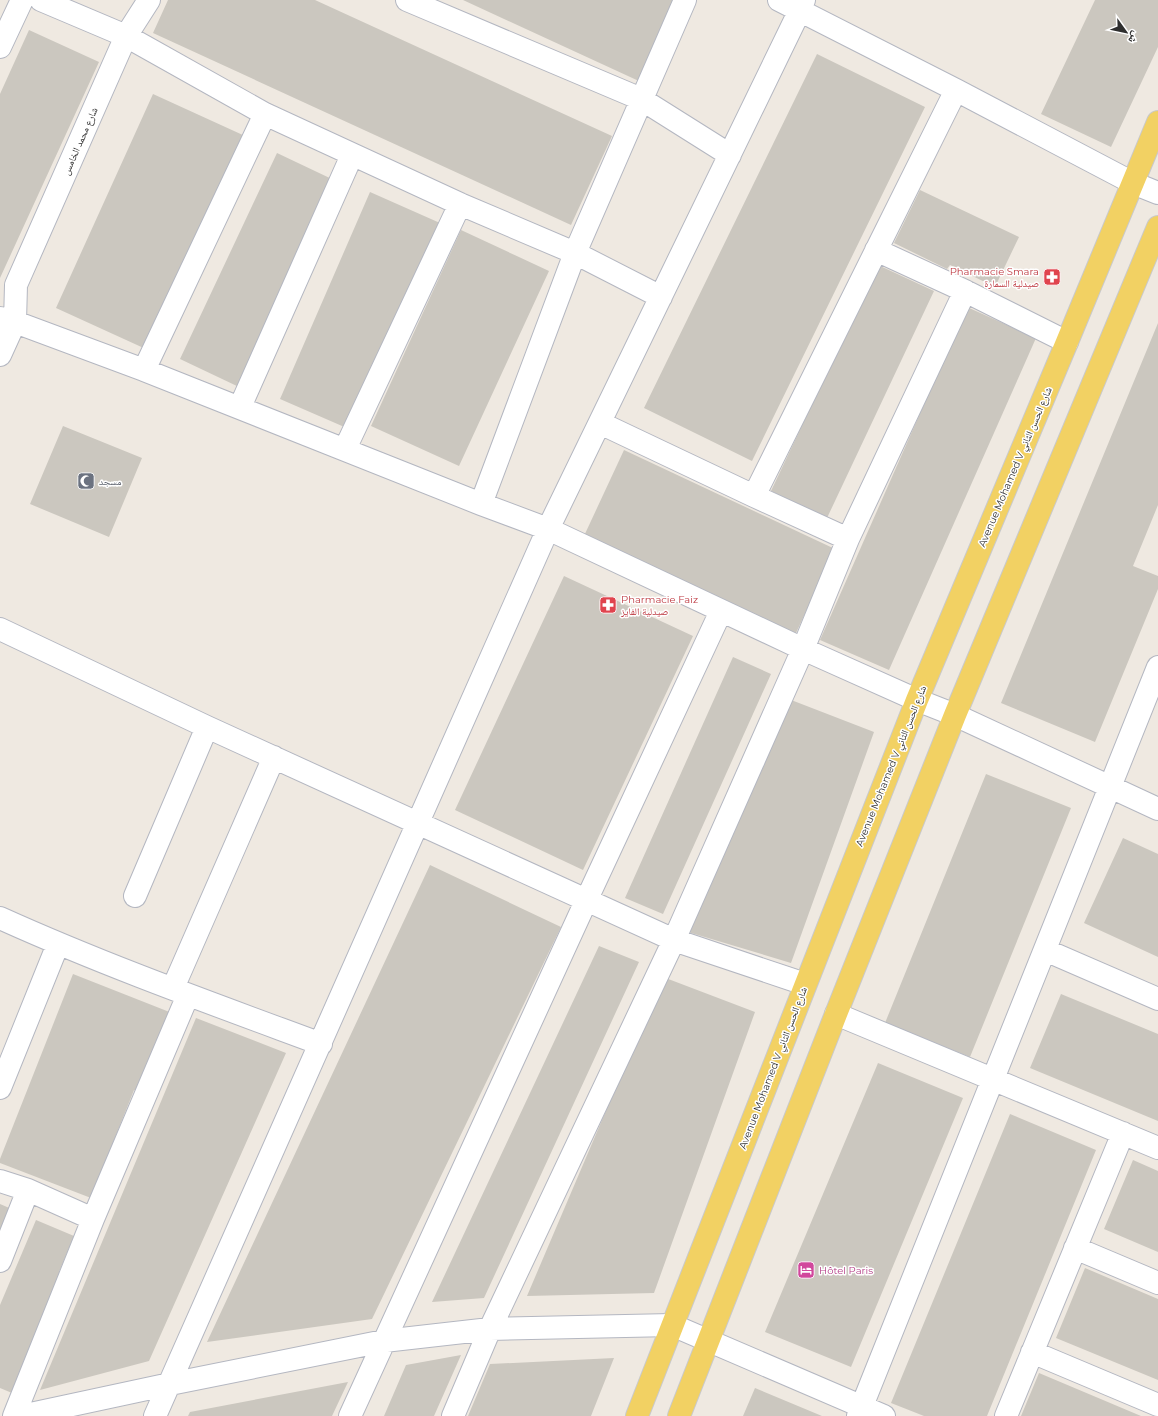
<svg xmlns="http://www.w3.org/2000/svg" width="1158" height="1416" font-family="Montserrat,'Noto Naskh Arabic',sans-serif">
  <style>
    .building { fill: #cbc7bf }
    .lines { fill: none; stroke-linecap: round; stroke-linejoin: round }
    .minor-casing { stroke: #b4b7c1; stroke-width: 24 }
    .major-casing { stroke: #c9c9c9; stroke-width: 24 }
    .minor { stroke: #fff; stroke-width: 22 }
    .major { stroke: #f2d163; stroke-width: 22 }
    .labels { text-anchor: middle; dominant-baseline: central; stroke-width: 3; stroke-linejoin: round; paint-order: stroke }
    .street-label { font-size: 10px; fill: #2e2e2e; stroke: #fff }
    .health-label { font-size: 10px; fill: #be3a42; stroke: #fff; text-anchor: end }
    .worship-label { font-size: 10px; fill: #5b616d; stroke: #fff; text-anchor: start }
    .hotel-label { font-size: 10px; fill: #b23c85; stroke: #fff; text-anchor: start }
  </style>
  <rect width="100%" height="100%" fill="#efe9e1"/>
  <path class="building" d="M168,0H315L612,136L571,225L153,33Z
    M463,0H679L641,82Z
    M1095,0H1158V47L1111,147L1041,114Z
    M29,30L99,62L0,278V94Z
    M817,54L925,107L752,461L644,408Z
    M153,94L245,136L148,350L56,308Z
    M277,153L336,181L239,387L180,359Z
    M920,190L1019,237L995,287L950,265L947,269L894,243Z
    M370,192L440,223L349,429L280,399Z
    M461,230L549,271L459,466L371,426Z
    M878,265L934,291L827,518L771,491Z
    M967,307L1036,338L889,670L820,640Z
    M1158,323V505L1133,566L1158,576V589L1095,742L1001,703Z
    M63,426L142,458L109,537L30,504Z
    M624,450L835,549L795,635L584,536Z
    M564,576L693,636L583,870L455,810Z
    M733,657L771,674L663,914L625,898Z
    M786,698L874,732L791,963L688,932Z
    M986,774L1071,808L970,1057L885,1023Z
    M1123,838L1158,854V957L1084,923Z
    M430,865L561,927L372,1319L207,1342Z
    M599,946L639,962L484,1298L432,1302Z
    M73,974L172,1013L141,1093L134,1090L91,1198L0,1163V1159Z
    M663,977L755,1012L654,1293L527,1296Z
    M1061,994L1158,1034V1121L1030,1068Z
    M196,1018L286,1053L149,1361L40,1390Z
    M878,1063L963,1098L851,1367L765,1332Z
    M1010,1114L1096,1150L987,1416H924L891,1403Z
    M1133,1160L1158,1171V1252L1104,1229Z
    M0,1204L14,1210L0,1244Z
    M36,1220L74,1236L59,1272L62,1274L12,1393L0,1388V1305Z
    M1085,1268L1158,1299V1380L1056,1338Z
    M461,1355L434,1416H384L406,1365Z
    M614,1358L591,1416H468L490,1364Z
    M1039,1373L1141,1416H1021Z
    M348,1382L332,1416H188L190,1412Z
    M755,1388L822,1416H743Z"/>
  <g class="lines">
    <defs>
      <path id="minor" d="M41,0L126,36L265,114L460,204L575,253L661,297
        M407,0L641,99L730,155
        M779,0L956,90L1133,183L1158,193
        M0,47L22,0
        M876,250L965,291L1067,342
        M0,318L15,322L144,370L481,504L548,529L803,649L917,700L955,715L1158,809
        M0,355L15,322L16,285L126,36L149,0
        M144,370L265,114
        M240,407L352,155
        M600,423L754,496L848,539
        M345,449L460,204
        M754,496L956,90
        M481,504L575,253L685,0
        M0,629L207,727L674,940L805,984
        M135,896L207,727
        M0,918C104,965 213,1004 321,1044
        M1045,950L1158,999
        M173,988L274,757
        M836,1014L1158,1148
        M0,1088L58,944
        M0,1181L28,1190L93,1219
        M1075,1248L1158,1283
        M0,1261L28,1190
        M1032,1352L1158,1405
        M14,1416L93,1219L188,995
        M21,1416L170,1384L384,1341L490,1329L672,1325L884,1416
        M155,1416L548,529L800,10L804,0
        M350,1416L586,901L721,611
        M453,1416L490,1329L674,940L803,649L848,539L965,291
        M858,1416L1158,667
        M1006,1416L1123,1133"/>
      <path id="major" d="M637,1416L917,700L1067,342L1158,122
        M679,1416L836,1014L955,715L1158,227"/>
    </defs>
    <use href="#minor" class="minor-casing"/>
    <use href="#major" class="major-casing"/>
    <use href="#minor" class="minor"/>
    <use href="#major" class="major"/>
  </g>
  <defs>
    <symbol id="pharmacy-square" viewBox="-11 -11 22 22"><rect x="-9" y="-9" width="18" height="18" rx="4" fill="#e0444e" stroke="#fff"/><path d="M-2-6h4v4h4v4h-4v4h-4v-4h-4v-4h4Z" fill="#fff"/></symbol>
    <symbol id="mosque-square" viewBox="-11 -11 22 22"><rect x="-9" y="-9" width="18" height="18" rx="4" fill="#6b7280" stroke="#fff"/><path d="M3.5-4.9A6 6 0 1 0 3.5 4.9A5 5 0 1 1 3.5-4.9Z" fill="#fff"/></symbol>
    <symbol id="hotel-square" viewBox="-11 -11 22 22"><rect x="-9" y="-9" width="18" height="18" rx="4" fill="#d1479c" stroke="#fff"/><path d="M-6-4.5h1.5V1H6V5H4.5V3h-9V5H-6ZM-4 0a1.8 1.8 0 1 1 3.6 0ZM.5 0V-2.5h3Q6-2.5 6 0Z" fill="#fff"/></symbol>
  </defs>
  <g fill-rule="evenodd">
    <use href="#pharmacy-square" x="1042" y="267" width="20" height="20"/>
    <use href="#mosque-square" x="76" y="471" width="20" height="20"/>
    <use href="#pharmacy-square" x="598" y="595" width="20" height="20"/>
    <use href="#hotel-square" x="796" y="1260" width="20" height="20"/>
  </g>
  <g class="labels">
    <g class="street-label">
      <text transform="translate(80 141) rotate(-66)">شارع محمد الخامس</text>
      <text transform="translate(1015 467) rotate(-67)">Avenue Mohamed V شارع الحسن الثاني</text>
      <text transform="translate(891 766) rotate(-68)">Avenue Mohamed V شارع الحسن الثاني</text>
      <text transform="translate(773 1068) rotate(-69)">Avenue Mohamed V شارع الحسن الثاني</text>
    </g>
    <g class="health-label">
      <text x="1039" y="271">Pharmacie Smara<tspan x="1039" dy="12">صيدلية السمارة</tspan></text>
      <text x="621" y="599" text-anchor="start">Pharmacie Faiz<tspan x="621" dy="12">صيدلية الفايز</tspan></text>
    </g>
    <g class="worship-label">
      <text x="99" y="481">مسجد</text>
    </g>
    <g class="hotel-label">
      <text x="819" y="1270">Hôtel Paris</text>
    </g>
  </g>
  <g transform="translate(1126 32) rotate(123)" stroke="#ffffff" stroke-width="3" paint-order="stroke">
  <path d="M0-3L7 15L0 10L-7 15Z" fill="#2e2e2e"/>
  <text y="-6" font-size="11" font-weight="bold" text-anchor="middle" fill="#2e2e2e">ش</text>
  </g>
</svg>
